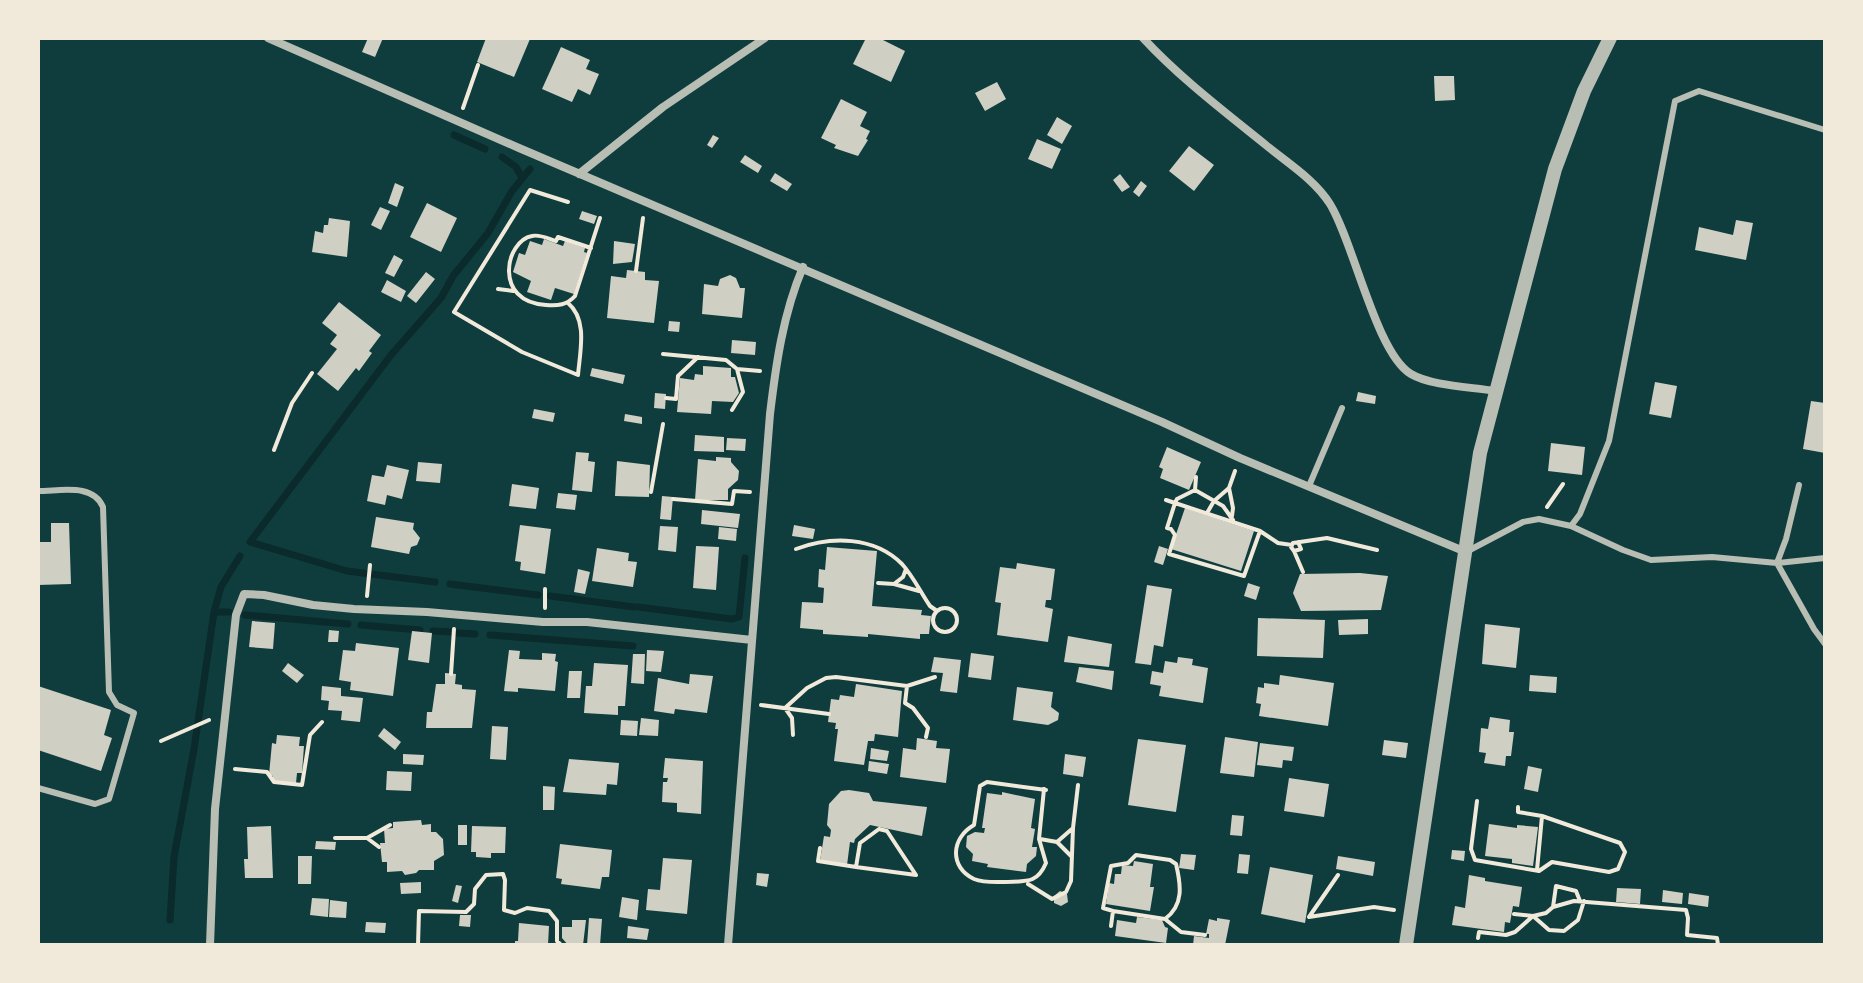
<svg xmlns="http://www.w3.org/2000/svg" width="1863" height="983" font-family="'DejaVu Sans',sans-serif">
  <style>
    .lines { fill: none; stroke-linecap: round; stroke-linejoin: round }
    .stream { stroke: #0a2a2b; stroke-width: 7 }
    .building { fill: #cfcfc3 }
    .path { stroke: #f1e9da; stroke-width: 4 }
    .service { stroke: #b8beb3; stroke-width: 6 }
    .minor { stroke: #b8beb3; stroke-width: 8 }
    .tertiary { stroke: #b8beb3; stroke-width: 14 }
  </style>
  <rect width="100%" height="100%" fill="#0f3d3e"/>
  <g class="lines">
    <path class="stream" d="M454,135L485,149
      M502,157L516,167L522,178
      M435,582L347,571L250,542L391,355L441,298L453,276L488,233L512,191L530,169
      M450,584L538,595
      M550,596L634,607
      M638,607L732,619L739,617L745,558
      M214,612H229
      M245,615L348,624
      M361,625L420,630
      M433,631L452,632
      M457,633L475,634
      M490,635L633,646
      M170,920L174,857L194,749L214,612L221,587L240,556"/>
  </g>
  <path class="building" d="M368,38H383L375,57L362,52Z
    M486,38L530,39L514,77L477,62Z
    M866,38H879L905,51L891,82L853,64Z
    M561,47L590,60L586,69L599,74L590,95L578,89L572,102L542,89Z
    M1434,76H1454L1455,100L1435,101Z
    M997,82L1006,99L985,111L975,93Z
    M841,99L867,112L860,126L870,131L866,139L868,140L858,156L834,148L836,145L821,138Z
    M1057,117L1072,126L1062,144L1047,135Z
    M713,135L719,138L712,148L707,145Z
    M1037,139L1061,149L1052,169L1028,159Z
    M1189,146L1214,165L1194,191L1169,171Z
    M745,155L762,166L758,173L740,162Z
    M775,173L792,184L787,191L770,181Z
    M1120,174L1130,187L1122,192L1113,180Z
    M1141,181L1147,186L1139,197L1133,192Z
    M395,183L404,187L397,207L388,203Z
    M427,203L457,218L441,252L410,237Z
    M380,207L390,211L381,230L371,225Z
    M582,211L597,216L594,224L579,219Z
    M329,218L350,221L347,257L312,252L315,231L323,233L324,225H328Z
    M1736,220L1753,223L1746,260L1695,250L1699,227L1733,235Z
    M544,239L563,246L565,241L585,248L584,252L587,253L574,294L555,288L551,300L527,292L531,281L513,272L519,253L525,255L530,241L542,245Z
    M614,241L635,244L632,262L613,264Z
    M394,255L403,260L394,277L385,273Z
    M627,270L645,272V280L659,281L654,323L607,318L611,276L626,278Z
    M426,272L435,279L416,303L407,296Z
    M730,275L736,278L740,288H745L742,318L702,314L704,284L718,286L720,279Z
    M387,280L406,291L401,302L381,292Z
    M339,302L381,335L369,351L372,353L359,371L356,368L338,391L317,374L337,349L330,344L337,335L322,323Z
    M669,321L680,322L679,332L668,331Z
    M732,340L756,342L755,355L731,353Z
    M703,366L731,368V377H735L739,393L733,402L712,401L711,414L677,412L680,378L694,380L695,374L703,375Z
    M592,368L625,375L623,384L590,376Z
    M1655,382L1677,386L1671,418L1649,414Z
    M1358,392L1376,396L1375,404L1356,401Z
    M655,393L666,394L665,409L654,408Z
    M1811,401L1825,403V453L1803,449Z
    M534,409L555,413L553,422L532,418Z
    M625,414L642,417V424L624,421Z
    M695,435L724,437V452L694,451Z
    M727,438L746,439L745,451L726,450Z
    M1551,443L1585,447L1582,475L1548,471Z
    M1167,447L1201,462L1189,490L1160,478L1163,469L1159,467Z
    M576,452L589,453L588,461L595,462L592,492L572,490Z
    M716,457L731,458V462L739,471L738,480L728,489V500H695L698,459L716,461Z
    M617,461L650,465L649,497L615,496Z
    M418,462L442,464L440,483L416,481Z
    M387,465L409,470L402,499L387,495L385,505L367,501L372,475L384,477Z
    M512,484L539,488L536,509L509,506Z
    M558,493L577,495L575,510L556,508Z
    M662,496L673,497L671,520L660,519Z
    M1185,508L1254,531L1241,571L1171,549Z
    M702,510L740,514L738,528L701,524Z
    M376,517L414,523L413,529L420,538L417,545L411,547L409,554L371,547Z
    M51,523H69L71,584L38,585V542H51Z
    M520,525L551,529L545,574L520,570L521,562L515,561Z
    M794,525L815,529L813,539L792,536Z
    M660,526L678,527L676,552L658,550Z
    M719,527L737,529L736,541L718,539Z
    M696,546L719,547L716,590L693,588Z
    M1159,546L1168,549L1163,565L1154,562Z
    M827,547L877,551L872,606L922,610L921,615L931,616L929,634H920V639L868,634V637L823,634V630L800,628L802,602L823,603L824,588L818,587L819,569L825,570Z
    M597,548L629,553L628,561L637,562L633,587L592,581Z
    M1017,563L1055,569L1051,600H1046L1045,607L1053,609L1048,642L997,635L1001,603L995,602L1000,567L1016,569Z
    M578,569L590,572L585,594L574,592Z
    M1360,573L1388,576L1381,610L1301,611L1293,593L1300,574Z
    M1248,583L1260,587L1256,600L1244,596Z
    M1147,585L1172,589L1163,647L1154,645L1151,665L1135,663Z
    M1258,618L1325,620L1323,658L1257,656Z
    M1368,619V634L1339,635L1338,620Z
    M252,621L275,623L273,649L249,647Z
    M1485,624L1520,628L1516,668L1482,664Z
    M329,630L339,631L338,642H328Z
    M412,631L432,633L429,663L408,660Z
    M1068,636L1112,644L1109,667L1064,662Z
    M356,643L399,648L393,696L350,690L351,682L339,680L343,650L355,651Z
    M509,650L520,651L519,659L542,660V653L556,654L555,661L558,662L555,691L518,688V692L504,691Z
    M647,650L664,651L661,672L646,671Z
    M971,653L994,656L991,680L968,677Z
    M633,654H645L644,684L631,683Z
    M934,657L961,660L957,693L940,691L943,673L931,672Z
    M1178,657L1193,659L1192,665L1208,668L1203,703L1159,696L1161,686L1150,684L1152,671L1163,673L1165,661L1177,663Z
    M288,663L304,675L297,683L282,671Z
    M594,663L628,665L625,706H618V715L584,713L586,686H592Z
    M1079,667L1114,671L1112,690L1076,682Z
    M569,671H582L580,698H567Z
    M445,673L456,674L455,684L462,685V689L476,690L472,728H426L427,712H432L436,684H445Z
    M690,674L713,676L707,713L675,709L674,714L654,711L658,678L689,684Z
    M1280,675L1334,683L1328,726L1259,716L1261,704L1256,703L1258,687L1264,688V683L1279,685Z
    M1530,675L1557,677L1556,693L1529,691Z
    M856,684L902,691L898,737L875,734L874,741H868L864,765L834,761L838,729H835L836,723L828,722L831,699L839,700L840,695L854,697Z
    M38,686L111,710L104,735L112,738L101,771L38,750Z
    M322,686L341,688V696L363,698L360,722L341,720L342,711L328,710L329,701L321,700Z
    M1017,687L1053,692L1051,707L1059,713L1058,720L1048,725L1013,720Z
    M1490,717L1510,720L1509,732H1514L1511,756H1506L1505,766L1484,763L1486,753L1479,752L1481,728L1488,729Z
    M641,718L659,720L658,736L639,735Z
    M621,720L638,721L637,736L620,735Z
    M492,726L508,727L506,760L490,759Z
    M384,728L401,742L395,750L378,736Z
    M277,735L300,737L299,746H304L302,773H297L296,783L273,781V776L269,775L272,743L276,744Z
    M1225,737L1258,742L1254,777L1220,773Z
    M917,738L937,741L936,748L950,749L946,783L900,777L903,748L916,750Z
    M1138,739L1186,745L1176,812L1128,805Z
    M1384,740L1408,743L1406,758L1382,755Z
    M1260,743L1294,747L1292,761L1283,760L1282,768L1257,765Z
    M871,748L889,751L887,761L870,759Z
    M403,754L424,755L423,765L403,764Z
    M1065,754L1086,757L1083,777L1063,774Z
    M665,758L703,761L701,814L677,812V803L662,802L663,782H667L668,778H663Z
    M569,759L619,763L617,785L607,784L606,795L563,792Z
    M869,761L889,764L887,774L868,771Z
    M1528,766L1542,769L1538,792L1524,789Z
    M387,771L412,772L411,791L386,790Z
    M1289,778L1329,784L1324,817L1284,811Z
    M543,786L555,787L554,810H543Z
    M849,790L869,793L873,801L927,807L922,836L870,825L855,839L854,843L850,842L847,865L820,861L824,836L830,837L831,830L827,825L829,804L841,791Z
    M1002,792L1035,799L1031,828L1035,829L1032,847H1037L1036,856L1027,864L1026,872L987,867L988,864L972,861L973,854L966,847L967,836L975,832L984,833L985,828H982L987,793L1002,795Z
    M1232,815L1244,816L1242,836L1230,835Z
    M421,820L422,825L431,824V832H436L443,839L444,855L434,861V870H419L416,873L405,875L402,871L387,872V862H382L380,843H385L384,829L393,828V822Z
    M1489,824L1517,828V825L1538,827L1533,866L1512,863V859L1485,856Z
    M458,825H467V845H458Z
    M271,826L273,878H245L244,859H248L247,827Z
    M472,826L506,827L505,853H491V858L476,857V852H471Z
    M316,841L336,842L335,850L315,849Z
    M560,844L612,850L609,877H602L600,889L561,884L562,879L556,878Z
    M1452,850L1465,851L1464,861L1451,859Z
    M1181,854L1196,855L1194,870L1179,868Z
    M1239,854L1250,855L1248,874L1237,873Z
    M298,856H312L311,884H298Z
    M1338,856L1375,862L1373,876L1336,869Z
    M663,858L692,860L687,914L646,910L648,889L660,890Z
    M1134,861L1153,864L1150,887H1154L1150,911L1106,904L1109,883L1114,884L1115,874H1121L1122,865L1133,866Z
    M1270,867L1313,875L1305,923L1261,914Z
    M757,873L769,874L767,887L756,885Z
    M1469,875L1485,878V881L1522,887L1519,907L1513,906L1510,923L1505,922L1504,932L1452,925L1455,906L1465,908Z
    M421,882V893L401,894L400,883Z
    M456,885L462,886L458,903L452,901Z
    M1617,888L1641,889L1640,904L1616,902Z
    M1663,890L1683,893L1682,904L1662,902Z
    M1060,891L1067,894L1068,902L1061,906L1054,903V896Z
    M1689,893L1709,896L1708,907L1688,904Z
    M622,897L639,900L637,920L619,917Z
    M312,898L329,899L328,917L310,915Z
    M330,900L347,902L346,918L329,917Z
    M460,915H471L470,927L459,926Z
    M1137,917L1162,920L1165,927L1168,928L1166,943L1115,936L1117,920L1136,923Z
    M589,918L602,919L600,945H587Z
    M1217,918L1230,920L1225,945H1193L1194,936L1209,938V934H1206L1209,919L1217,921Z
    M572,920H586L583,945H568L562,938V927H572Z
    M366,922L386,923L385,933L365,932Z
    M519,923L549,926L548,945H515V941H518Z
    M628,926L649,929L647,940L627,938Z"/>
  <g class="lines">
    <path class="path" d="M463,108L478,65
      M591,248L558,237L556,241C549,239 540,234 532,236C505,241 493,302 546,305C558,306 567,305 575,296L600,218
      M636,271L643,218
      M498,289L513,291
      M568,303C588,320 580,351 578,375L522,352L454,312L530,190L568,202
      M663,354L726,360L737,369L760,371
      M666,398L676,399L678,376L698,357
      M732,410L743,392L737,369
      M274,450L292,403L312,373
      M1196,477L1195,490L1223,506L1233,520
      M1229,488L1235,471
      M651,492L663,424
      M673,499L732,504L734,491L750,492
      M1166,500L1175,503L1177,499L1195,490
      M1175,503L1260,531L1244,576L1169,554L1175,535L1171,529L1167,528Z
      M1547,507L1563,484
      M1207,513L1214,501L1229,488L1233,508L1232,516
      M1260,531L1278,543L1292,545
      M1298,542L1301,549L1294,551L1291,547L1293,543L1327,538L1377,550
      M796,549C831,536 874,536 902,564C913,576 921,593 930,606L937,611
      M1294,551L1303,572
      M878,583L894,584L903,577L906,569
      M894,584L919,591
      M367,596L370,565
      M933 620a12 12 0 1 1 24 0a12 12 0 1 1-24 0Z
      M545,608V589
      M451,674L454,629
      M907,686L935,677
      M761,705L829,714
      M793,735L792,718L785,708L807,688L826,678L836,677L907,686L905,703L913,708L928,728L926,737
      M161,741L209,720
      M235,769L267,772L274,782L302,785L310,735L322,722
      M1044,789L1039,839L1046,863C1037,884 1026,881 1005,882C995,882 984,883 974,879C949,867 951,838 974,825L980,786L987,782L1046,790
      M1477,801L1471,849L1475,860L1539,871L1552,862L1609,872L1618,869L1625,852L1620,843L1542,816L1518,812V807
      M879,829L887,831L916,875L856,867L860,843Z
      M335,838H367L390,825
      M367,838L379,847
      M1040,839L1057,842L1071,856
      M1057,842L1073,828
      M820,848L818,861L856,867
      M1537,870L1542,816
      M1338,875L1309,917L1374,907L1394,910
      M1028,884L1052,899L1066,892L1071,881L1073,828L1078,785
      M1553,907L1556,886L1576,891L1580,901
      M1514,914L1533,916L1549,930L1564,931L1578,920L1584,901
      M1165,919L1181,932L1205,935
      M1111,926L1113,911L1165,919C1184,905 1181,885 1176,864L1170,860L1136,855L1128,863L1111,866L1103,908L1113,911
      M1478,938L1479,932L1506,935L1515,932L1533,916L1546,913L1553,907L1574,901L1686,910L1688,918L1687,935L1717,938L1718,945
      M418,945L419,911L466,912L474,904L475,889L486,875L503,874L505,880L504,910L515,913L527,908L549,911L557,921V941L561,945"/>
    <path class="service" d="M1799,485L1786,539L1777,563L1814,629L1825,644
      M1309,486L1342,408
      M38,491C61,491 93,483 103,507L109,692L117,705L134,713L109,799L95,804L38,788
      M1571,526L1580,514L1609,441L1675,101L1699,91L1825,130
      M1466,552L1523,522L1539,519L1571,526L1623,550L1651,560L1712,557L1777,563L1825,558"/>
    <path class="minor" d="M268,38L519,148L1162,422L1240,458L1466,552
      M1143,38C1180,78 1225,112 1267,146C1289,164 1315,180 1330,204C1354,243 1376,353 1411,374C1431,386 1472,387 1495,391
      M579,174L663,107L765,38
      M210,945L215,809L236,615L244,594L264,595L313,605L354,609L427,612L543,622H587L752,640
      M728,945L770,414C776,364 783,314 803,267"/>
    <path class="tertiary" d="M1406,945L1480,453L1555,169L1584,91L1610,38"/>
  </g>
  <rect width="1863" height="983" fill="none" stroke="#f1e9da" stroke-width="80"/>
</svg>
